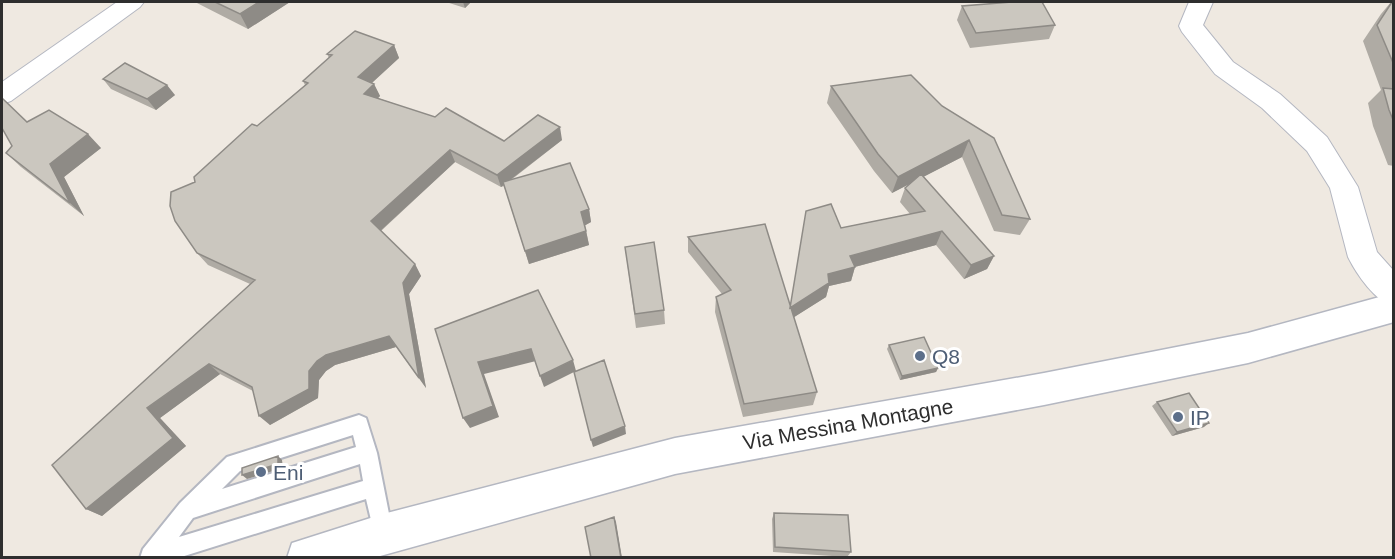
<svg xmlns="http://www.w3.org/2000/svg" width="1395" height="559" font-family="Helvetica,sans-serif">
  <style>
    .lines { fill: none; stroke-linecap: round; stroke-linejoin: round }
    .lane-casing { stroke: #b4b7c1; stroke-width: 4 }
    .street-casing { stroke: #b4b7c1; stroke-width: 2 }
    .secondary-casing { stroke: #b4b7c1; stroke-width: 3 }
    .lane { fill: #fff; fill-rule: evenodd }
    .street { fill: #fff; fill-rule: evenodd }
    .secondary { fill: #fff; fill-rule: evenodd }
    .wall { fill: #afaba4 }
    .shaded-wall { fill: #8e8b86 }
    .building { fill: #cbc7bf; stroke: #8e8b86; stroke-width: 1.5 }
    .service-dot { fill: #5c6f8a; stroke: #fff; stroke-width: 2 }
    .labels { text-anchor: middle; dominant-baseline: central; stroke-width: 6; stroke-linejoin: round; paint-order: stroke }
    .service-label { font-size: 21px; fill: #4e5e75; stroke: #fff; text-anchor: start }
    .street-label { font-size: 21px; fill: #2e2e2e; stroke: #fff }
  </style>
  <rect width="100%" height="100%" fill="#efe9e1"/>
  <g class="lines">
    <defs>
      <path id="lane" d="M359,415L366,418L377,453L393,534L390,541L383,544L376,541L366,499L178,558H140L143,549L180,503L227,457ZM353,435L356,447L222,489L240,471ZM360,464L363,481L179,537L193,518Z"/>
      <path id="street" d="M117,2H144L140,7L11,101L2,104V82Z
        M1189,2H1213L1203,25L1233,62L1280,94L1327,137L1358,187L1377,252L1394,271V307C1375,301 1357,275 1348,257L1330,188L1307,151L1262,108L1215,74L1182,32L1179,26Z"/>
      <path id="secondary" d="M1394,293V322L1248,363L1044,405L675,474L373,558H287L292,543L383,514L675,438L1044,373L1248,333Z"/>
    </defs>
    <use href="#lane" class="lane-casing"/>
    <use href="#street" class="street-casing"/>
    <use href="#secondary" class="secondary-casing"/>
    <use href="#lane" class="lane"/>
    <use href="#street" class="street"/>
    <use href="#secondary" class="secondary"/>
  </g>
  <path class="wall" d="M195,2H290L248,29Z
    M446,2H471L465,8Z
    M1391,2H1394V166L1388,165L1373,126L1368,103L1381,90L1363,41L1381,14Z
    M962,6L1055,25L1049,39L970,48L957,20Z
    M394,45L399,58L372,83L374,84L380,96L378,98L504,141L562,140L511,180L589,209L591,222L585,225L589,245L529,264L504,186L501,187L455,162L381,231L415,264L421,276L409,294L426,388L396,347L335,365L326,371L319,380L318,398L270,425L253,391L220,374L160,418L186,446L102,516L86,509L250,284L208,265L197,253L195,182L257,126L305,85L303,81L329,58L327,54Z
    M103,79L175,95L156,110L111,89Z
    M831,86L942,106L1030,219L1020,235L994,231L962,157L923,177L994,256L987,269L964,279L936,245L855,267L851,281L829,286L826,297L794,317L817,392L813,405L743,417L715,312L716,297L722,294L688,252V237L790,306L841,228L910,214L900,202L905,188L909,184L892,193L874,171L827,103Z
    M27,122L101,148L64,177L84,216L21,167L6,153L12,146Z
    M625,247L664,310L665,324L636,328Z
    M889,345L938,368L936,372L900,380L887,349Z
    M1157,402L1204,427L1172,436L1152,406Z
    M774,513L851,552L847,557L773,552L772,519Z"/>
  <path class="shaded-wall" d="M259,2H290L248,29L240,14Z
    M463,2H471L465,8Z
    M394,45L399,58L364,90L358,77Z
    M374,84L380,96L370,106L364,94Z
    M167,85L175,95L156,110L147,99Z
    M560,127L562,140L501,187L497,175Z
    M88,134L101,148L64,177L84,216L70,203L50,164Z
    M969,140L962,157L892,193L898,177Z
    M450,150L455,162L378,233L371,221Z
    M589,209L591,222L584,226L581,212Z
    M586,231L589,245L529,264L525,251Z
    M942,231L936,245L847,269L850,256Z
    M994,256L987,269L964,279L971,265Z
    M415,264L421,276L409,294L426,388L419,378L403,283Z
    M855,267L851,281L829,286L826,297L788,321L790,308L828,274Z
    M389,336L396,347L335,365L326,371L319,380L318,398L270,425L259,416L309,371L317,361L326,355Z
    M531,349L536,361L484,374L499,417L470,428L463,418L478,362Z
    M573,360L576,371L544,387L540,376Z
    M209,364L220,374L160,418L186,446L102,516L86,509L147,408Z
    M938,368L936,372L900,380L902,376Z
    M1209,423L1204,427L1172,436L1177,432Z
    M625,426L626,434L593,447L591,440Z
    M278,456L282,460L283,468L247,479L242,475Z
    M614,517L616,522L622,558H621Z"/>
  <path class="building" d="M215,2H259L240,14Z
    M1012,2H1042L1055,25L976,33L962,6Z
    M1392,2H1394V65L1377,25Z
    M355,31L394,45L358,77L374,84L364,94L435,117L446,108L504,141L538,115L560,127L497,175L450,150L371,221L415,264L403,283L419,378L389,336L326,355L317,361L309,371V389L259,416L252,387L209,364L147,408L173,438L86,509L52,465L255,280L197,253L175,221L170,206L171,192L195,182L194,177L252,124L257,126L308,83L303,81L332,55L327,54Z
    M125,63L167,85L147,99L103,79Z
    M911,75L942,106L994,138L1030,219L1002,215L969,140L898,177L878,154L831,86Z
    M1383,88L1394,89V122L1389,110Z
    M2,98L27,122L49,110L88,134L50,164L70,203L6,153L12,146L2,128Z
    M570,163L589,209L581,212L586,231L525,251L503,182Z
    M921,174L994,256L971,265L942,231L850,256L855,267L828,274L829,283L790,308L806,211L831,204L841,228L925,211L905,188Z
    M765,224L817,392L744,404L716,297L731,290L688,237Z
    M654,242L664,310L635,314L625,247Z
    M538,290L573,360L540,376L531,349L478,362L493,406L463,418L435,329Z
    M924,337L938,368L902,376L889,345Z
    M604,360L625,426L591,440L574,372Z
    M1189,393L1209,423L1177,432L1157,402Z
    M278,456V464L242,475V468Z
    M774,513L848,515L851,552L775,547Z
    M614,517L621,558H591L585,527Z"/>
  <g class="service-dot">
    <circle cx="920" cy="356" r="6"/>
    <circle cx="1178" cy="417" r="6"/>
    <circle cx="261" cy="472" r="6"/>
  </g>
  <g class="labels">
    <g class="service-label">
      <text x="932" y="356">Q8</text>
      <text x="1190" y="417">IP</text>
      <text x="273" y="472">Eni</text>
    </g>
    <g class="street-label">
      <text transform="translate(848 424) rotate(-10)">Via Messina Montagne</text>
    </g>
  </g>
  <rect width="1395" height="559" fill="none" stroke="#2e2e2e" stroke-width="6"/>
</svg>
